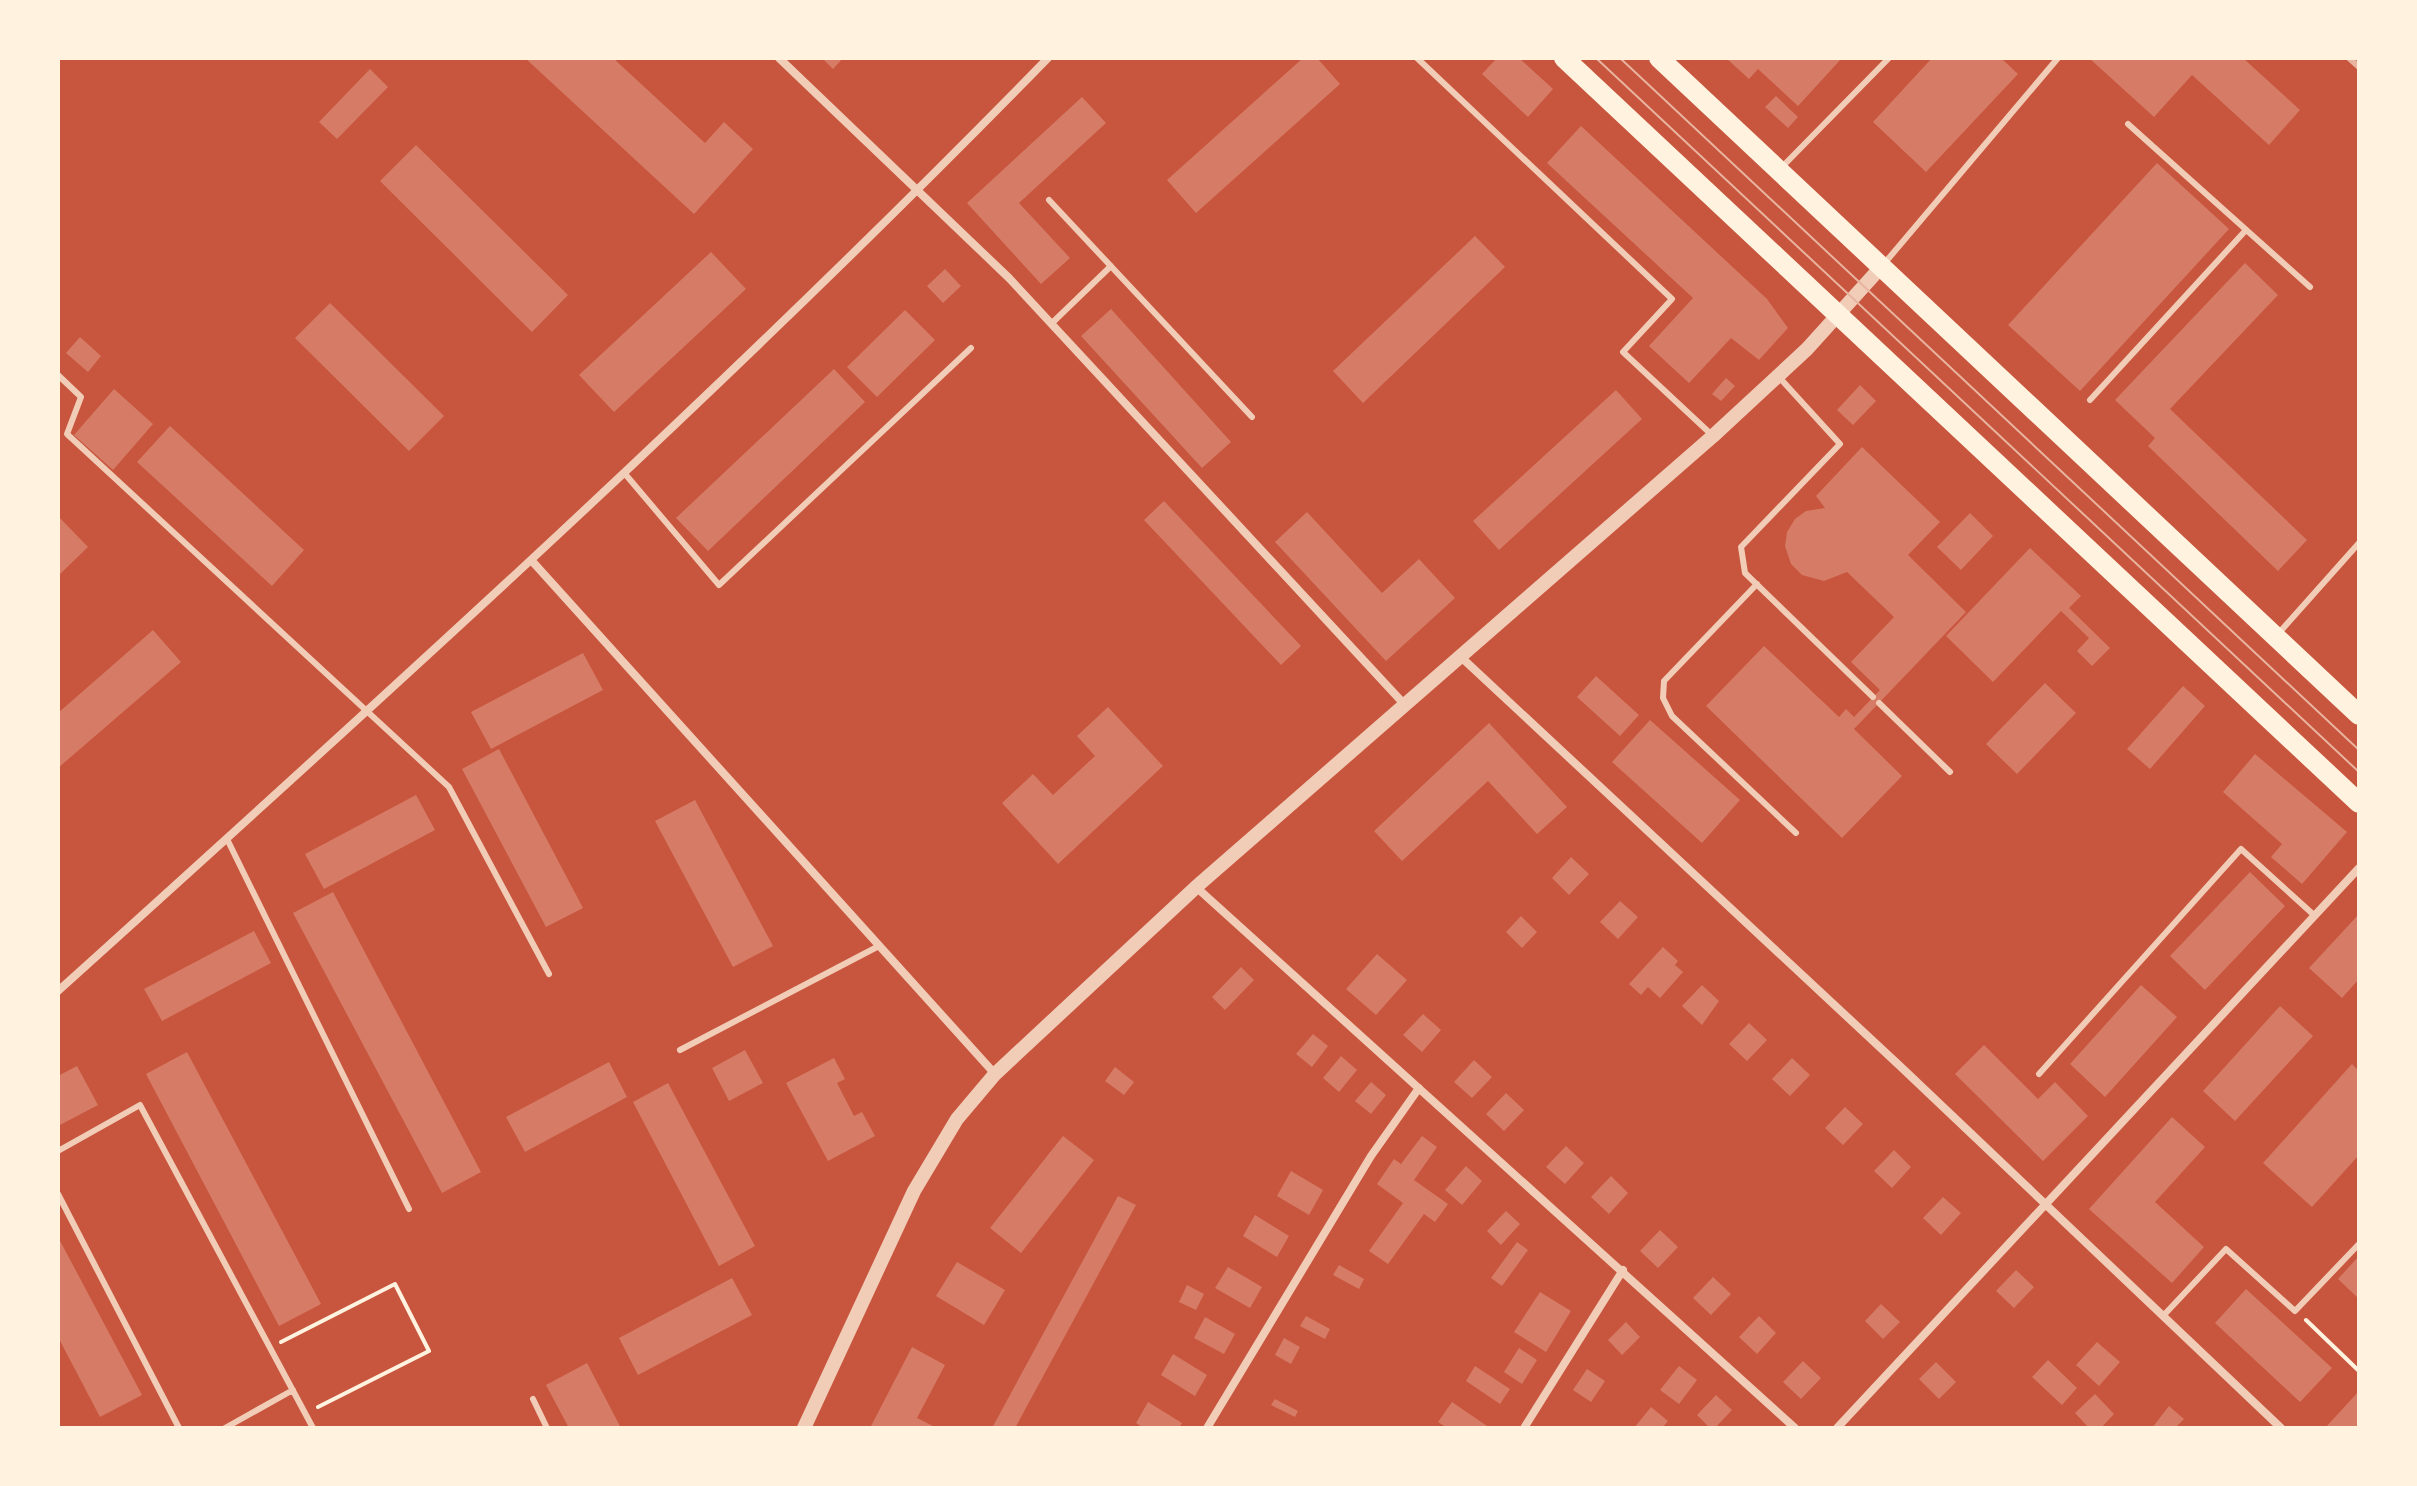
<svg xmlns="http://www.w3.org/2000/svg" width="2417" height="1486" font-family="Spectral,serif">
  <style>
    .building { fill: #d67c66 }
    .lines { fill: none; stroke-linecap: round; stroke-linejoin: round }
    .path { stroke: #fff3e0; stroke-width: 4 }
    .service { stroke: #f1ccb7; stroke-width: 6 }
    .minor { stroke: #f1ccb7; stroke-width: 8 }
    .tertiary { stroke: #f1ccb7; stroke-width: 14 }
    .primary { stroke: #fff3e0; stroke-width: 20 }
    .tram { stroke: #e9b49f; stroke-width: 2 }
    .rail { stroke: #e9b49f; stroke-width: 6 }
  </style>
  <rect width="100%" height="100%" fill="#c8553d"/>
  <path class="building" d="M525,58H613L705,143L724,122L753,149L694,214Z
    M822,58H843L833,69Z
    M1303,58H1317L1340,84L1196,213L1167,180Z
    M1497,58H1519L1553,89L1528,117L1482,74Z
    M1726,58H1842L1798,106L1758,69L1749,79Z
    M1932,58H2001L2018,74L1926,172L1873,122Z
    M2089,58H2243L2300,110L2269,145L2192,75L2154,117Z
    M370,69L388,87L337,139L319,122Z
    M1776,96L1798,117L1788,128L1765,107Z
    M1082,97L1106,123L1019,203L1070,258L1041,284L967,203Z
    M1581,126L1767,299L1788,328L1759,360L1731,338L1689,383L1649,346L1693,298L1547,163Z
    M416,145L568,295L532,332L380,181Z
    M2157,163L2229,229L2080,391L2008,325Z
    M1475,236L1505,267L1363,403L1333,371Z
    M711,252L746,289L614,412L579,375Z
    M2245,263L2278,295L2170,409L2307,540L2278,571L2148,446L2155,438L2115,400Z
    M945,269L961,286L943,303L927,286Z
    M330,303L444,416L409,451L295,338Z
    M1111,309L1231,442L1202,468L1081,336Z
    M905,310L935,340L877,397L847,367Z
    M80,337L101,356L88,372L66,353Z
    M834,369L865,402L708,551L676,518Z
    M1726,378L1735,386L1721,401L1712,394Z
    M1860,385L1876,401L1853,425L1837,410Z
    M114,389L153,424L113,470L74,435Z
    M1616,390L1642,419L1499,550L1473,521Z
    M170,426L304,550L272,586L137,462Z
    M1862,447L1940,522L1908,555L1966,612L1854,729L1902,776L1842,838L1706,706L1764,646L1839,717L1846,709L1854,717L1880,690L1851,662L1894,617L1847,572L1824,581L1802,575L1791,564L1785,546L1787,532L1795,519L1806,511L1825,508L1816,496Z
    M1164,501L1301,646L1281,665L1144,520Z
    M1307,512L1382,593L1419,559L1455,598L1386,661L1275,542Z
    M1970,513L1993,536L1961,570L1937,547Z
    M58,516L88,547L58,576Z
    M2030,548L2081,596L2069,608L2110,648L2092,666L2077,651L2089,638L2061,611L1993,682L1946,636Z
    M153,630L181,662L58,768V713Z
    M583,653L603,690L491,749L471,712Z
    M1596,676L1639,715L1620,736L1577,697Z
    M2045,683L2076,713L2017,774L1986,744Z
    M2183,686L2205,706L2150,769L2127,749Z
    M1108,707L1163,766L1058,864L1002,803L1033,774L1053,795L1095,756L1077,736Z
    M1650,720L1740,800L1702,843L1612,762Z
    M1489,723L1567,807L1537,834L1488,781L1402,861L1374,831Z
    M499,749L583,908L546,927L462,769Z
    M2255,754L2347,832L2302,884L2271,857L2282,844L2223,792Z
    M416,795L435,830L324,889L305,854Z
    M695,800L773,946L733,967L655,821Z
    M1571,857L1589,874L1569,895L1552,878Z
    M2250,872L2285,906L2205,990L2170,956Z
    M333,892L481,1172L442,1193L293,913Z
    M1620,901L1638,917L1618,939L1600,922Z
    M2359,914V979L2342,998L2309,968Z
    M1521,916L1537,932L1522,948L1506,932Z
    M254,931L271,963L162,1021L144,989Z
    M1663,947L1678,961L1675,965L1683,972L1660,998L1648,987L1641,995L1629,984Z
    M1377,954L1407,980L1376,1015L1346,989Z
    M1241,967L1254,980L1225,1010L1212,997Z
    M1702,985L1719,1001L1702,1025L1682,1006Z
    M2141,985L2177,1017L2105,1097L2070,1064Z
    M2280,1006L2313,1036L2235,1121L2203,1091Z
    M1423,1014L1441,1030L1422,1052L1403,1035Z
    M1749,1023L1767,1040L1747,1061L1729,1044Z
    M1313,1034L1328,1046L1312,1067L1296,1054Z
    M1984,1045L2038,1099L2055,1082L2088,1116L2043,1161L1955,1074Z
    M745,1050L763,1083L729,1101L712,1068Z
    M187,1052L321,1304L279,1326L146,1074Z
    M1341,1056L1357,1070L1339,1092L1323,1078Z
    M834,1058L845,1079L837,1083L854,1116L862,1112L875,1136L828,1161L786,1083Z
    M1792,1058L1810,1075L1790,1096L1772,1079Z
    M1474,1060L1492,1077L1472,1098L1454,1082Z
    M609,1062L627,1097L525,1152L506,1117Z
    M2352,1064L2359,1071V1155L2312,1207L2263,1163Z
    M77,1066L98,1105L58,1126V1076Z
    M1115,1067L1134,1082L1124,1095L1105,1081Z
    M1371,1082L1386,1095L1371,1114L1355,1101Z
    M668,1083L755,1246L719,1266L633,1102Z
    M1506,1093L1524,1110L1504,1131L1486,1114Z
    M1845,1107L1863,1124L1843,1145L1825,1128Z
    M2172,1117L2205,1147L2155,1202L2204,1247L2172,1283L2089,1209Z
    M1063,1136L1094,1160L1021,1253L990,1228Z
    M1422,1136L1437,1147L1414,1180L1448,1204L1435,1222L1424,1214L1388,1264L1369,1251L1403,1203L1377,1184L1394,1159L1401,1164Z
    M1566,1146L1584,1163L1565,1184L1546,1167Z
    M1894,1150L1911,1167L1892,1188L1874,1171Z
    M1466,1166L1482,1181L1462,1205L1445,1190Z
    M1291,1171L1323,1190L1309,1215L1277,1196Z
    M1611,1176L1628,1193L1609,1214L1591,1197Z
    M1118,1196L1136,1205L1015,1428H992Z
    M1943,1197L1961,1213L1941,1235L1923,1218Z
    M1506,1211L1520,1224L1501,1245L1487,1231Z
    M1255,1215L1289,1236L1277,1257L1243,1236Z
    M1660,1230L1678,1247L1658,1268L1640,1251Z
    M58,1237L142,1395L100,1417L58,1337Z
    M1517,1242L1528,1250L1502,1286L1491,1278Z
    M2359,1256V1299L2338,1279Z
    M957,1262L1005,1290L984,1325L936,1296Z
    M1339,1265L1364,1279L1359,1289L1333,1275Z
    M1228,1267L1262,1287L1250,1308L1215,1288Z
    M2016,1270L2034,1287L2014,1308L1996,1291Z
    M1713,1277L1731,1294L1711,1315L1693,1298Z
    M732,1278L752,1315L638,1375L619,1338Z
    M1187,1285L1204,1294L1196,1310L1179,1302Z
    M2246,1289L2332,1368L2300,1402L2215,1323Z
    M1540,1292L1571,1311L1546,1352L1514,1332Z
    M1881,1304L1900,1322L1883,1339L1865,1321Z
    M1306,1316L1330,1329L1325,1339L1300,1326Z
    M1759,1316L1776,1333L1757,1354L1739,1337Z
    M1205,1317L1235,1334L1224,1354L1194,1338Z
    M1626,1322L1640,1337L1622,1355L1608,1340Z
    M1284,1338L1300,1347L1291,1364L1275,1355Z
    M2097,1342L2120,1362L2099,1386L2076,1365Z
    M912,1347L945,1365L917,1418L937,1428H870Z
    M1519,1348L1537,1360L1522,1384L1504,1372Z
    M1173,1354L1207,1375L1195,1396L1161,1375Z
    M2048,1360L2077,1388L2062,1405L2032,1377Z
    M1803,1361L1821,1378L1801,1399L1783,1382Z
    M1936,1362L1956,1382L1939,1399L1919,1379Z
    M587,1363L621,1428H569L546,1385Z
    M1475,1366L1510,1389L1500,1404L1466,1381Z
    M1679,1366L1697,1380L1679,1404L1660,1390Z
    M1587,1369L1605,1381L1591,1402L1573,1390Z
    M2359,1391V1428H2328L2326,1427Z
    M2095,1394L2114,1414L2101,1428H2089L2075,1413Z
    M1716,1395L1732,1410L1715,1428H1710L1697,1415Z
    M1275,1399L1298,1411L1295,1417L1271,1405Z
    M1148,1402L1182,1423L1179,1428H1144L1136,1423Z
    M1452,1402L1490,1428H1447L1438,1422Z
    M2169,1406L2184,1419L2175,1428H2152Z
    M1651,1407L1668,1421L1662,1428H1634Z"/>
  <g class="lines">
    <path class="path" d="M2306,1320L2359,1371
      M281,1342L395,1284L429,1351L318,1407"/>
    <path class="service" d="M1417,58L1672,299L1623,352L1713,436
      M2128,124L2310,287
      M1782,167L1889,58
      M1049,200L1252,417
      M1883,265L2058,58
      M1051,324L1111,266
      M58,375L81,397L67,434L449,787L549,974
      M1778,376L1840,444L1741,547L1745,573L1873,697
      M2090,400L2246,230
      M626,475L719,585L971,348
      M1757,584L1664,681L1663,698L1672,716L1796,833
      M2278,634L2359,543
      M1879,703L1950,772
      M227,839L409,1209
      M680,1050L877,947
      M2039,1074L2241,849L2315,916
      M58,1151L140,1105L313,1428
      M58,1194L179,1428
      M2163,1316L2226,1249L2295,1311L2359,1244
      M533,1399L547,1428
      M225,1428L293,1390"/>
    <path class="minor" d="M779,58L1009,278L1405,705
      M532,561L995,1074
      M1462,658L1901,1067L2281,1428
      M1196,887L1795,1428
      M58,991C395,687 731,383 1048,58
      M1207,1428L1371,1156L1419,1088
      M1524,1428L1623,1270
      M1837,1428L2359,868"/>
    <path class="tertiary" d="M804,1428L914,1191L957,1119L995,1074L1196,887L1713,436L1807,349L1882,266"/>
    <path class="primary" d="M1564,58L2359,803
      M1659,58L2359,715"/>
    <path class="tram" d="M1596,58L2359,772
      M1620,58L2359,750"/>
    <path class="rail" d="M2349,58L2359,67"/>
  </g>
  <rect width="2417" height="1486" fill="none" stroke="#fff3e0" stroke-width="120"/>
</svg>
